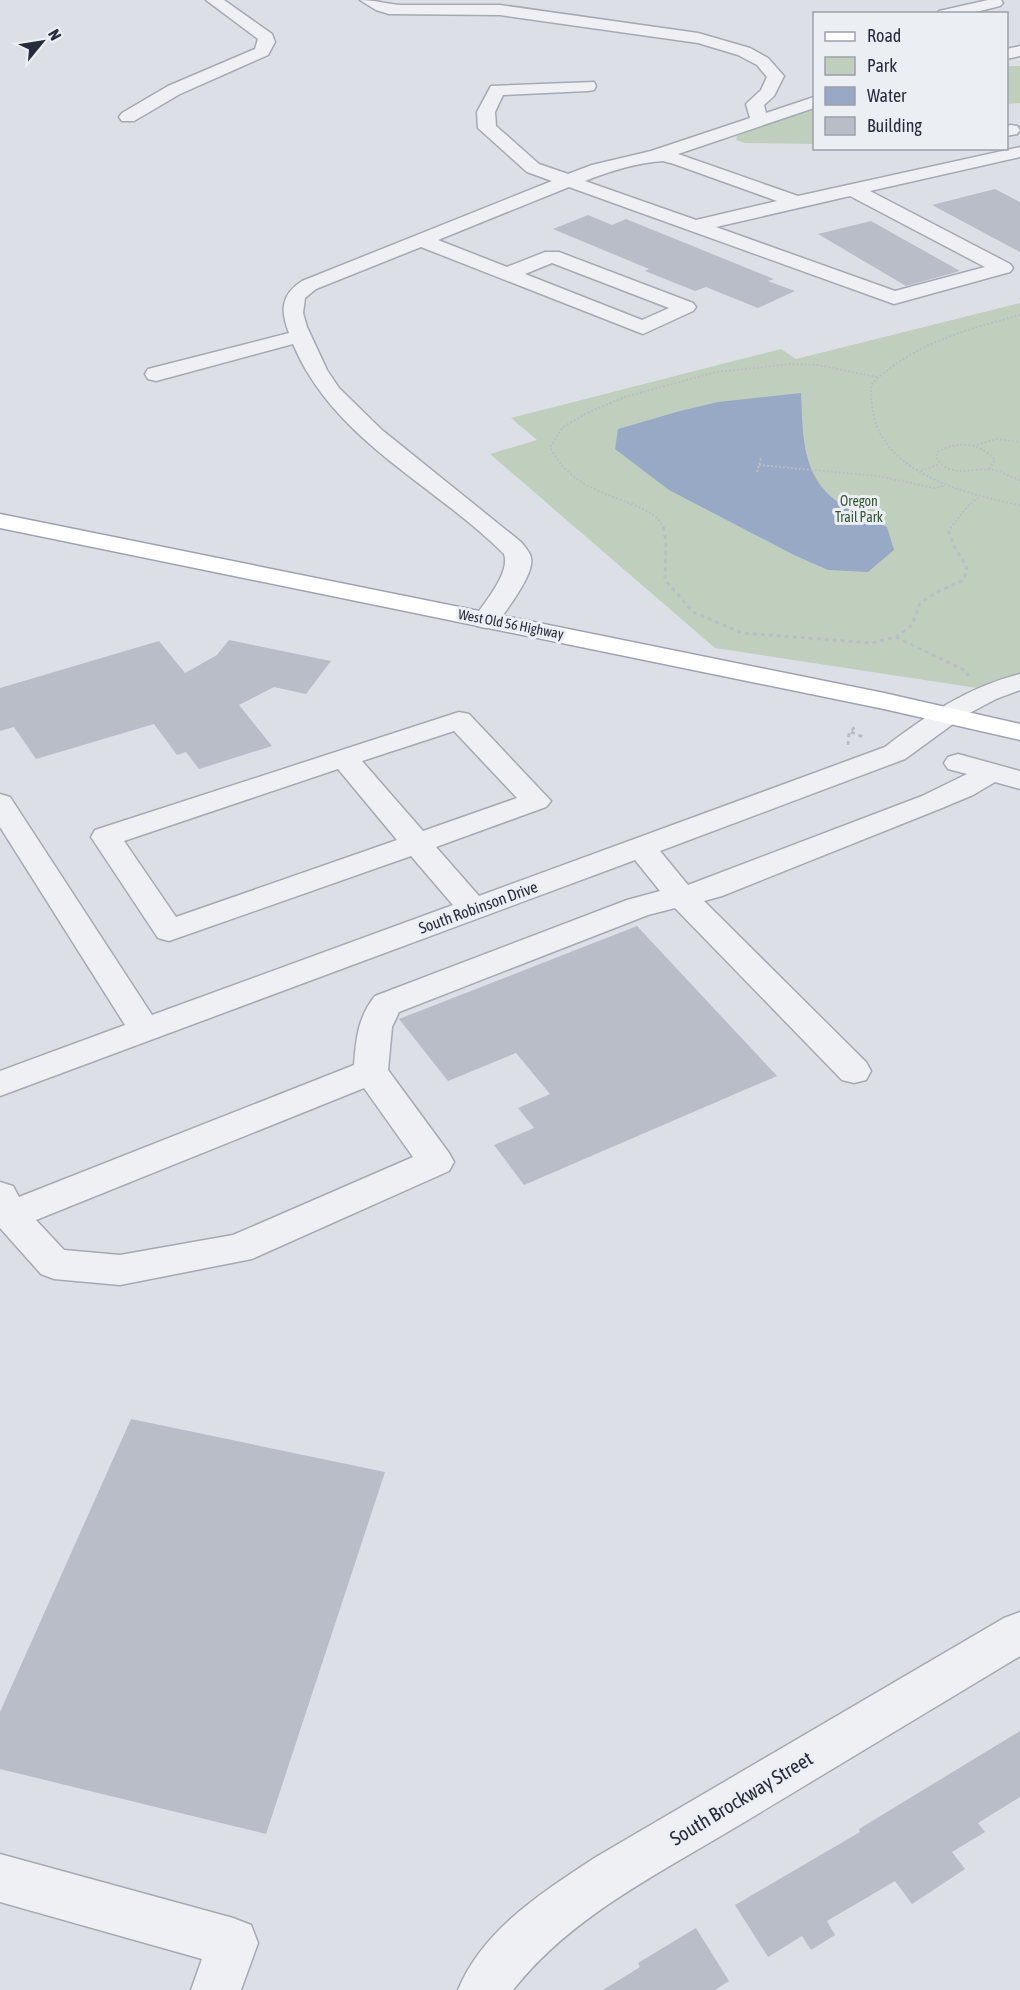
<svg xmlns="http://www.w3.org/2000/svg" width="1020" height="1990" font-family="'Asap Condensed',sans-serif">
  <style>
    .green { fill: #c0cfbd }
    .water { fill: #98a9c5 }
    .building { fill: #b9bdc8 }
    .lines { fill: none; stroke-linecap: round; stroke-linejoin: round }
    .minor-casing { stroke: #a5a9b3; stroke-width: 3 }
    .major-casing { stroke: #9ca2b1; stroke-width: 3 }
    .path-far1 { stroke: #babdc4; stroke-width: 2; stroke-dasharray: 2 2; stroke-linecap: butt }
    .path { stroke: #babdc4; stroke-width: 3; stroke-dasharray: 4 4; stroke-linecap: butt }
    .minor { fill: #eef0f4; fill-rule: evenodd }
    .major { fill: #fff; fill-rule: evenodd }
    .labels { text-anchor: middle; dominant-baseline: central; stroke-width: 6; stroke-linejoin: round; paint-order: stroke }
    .far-park-label { font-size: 14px; fill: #375634; stroke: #ebeef3 }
    .far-street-label { font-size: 14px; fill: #262c3b; stroke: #ebeef3 }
    .street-label { font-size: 16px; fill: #262c3b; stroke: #ebeef3 }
    .near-street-label { font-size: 20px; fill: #262c3b; stroke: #ebeef3 }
  </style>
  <rect width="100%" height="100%" fill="#dcdfe6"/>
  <path class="green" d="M1007,66H1020V103L1007,104Z
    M814,106V144L745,143L736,140L737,136C762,125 788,114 814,106Z
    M1020,303V682L990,690L715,648L490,454L537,440L511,418L781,349L796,359Z"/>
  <path class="water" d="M801,393C803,434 801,476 838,502C852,513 871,519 887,527L894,550L868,572L828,570L794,555L669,490L615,449L618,429L680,411L718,402Z"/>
  <path class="building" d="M995,189L1020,202V252L932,205Z
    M588,215L612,225L626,219L774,279L768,281L795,291L758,308L706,287L695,291L645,271L649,269L553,229Z
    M871,221L960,271L906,286L818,234Z
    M229,640L331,661L306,694L274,687L239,705L272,746L199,769L186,752L177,755L154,724L36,759L14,727L0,731V688L159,641L185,673L217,655Z
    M637,926L777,1076L524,1185L494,1145L534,1128L518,1108L550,1094L516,1053L448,1081L399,1019Z
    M131,1419L385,1472L266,1834L0,1769V1712Z
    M1020,1731V1797L978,1823L985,1832L952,1852L965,1869L912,1904L895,1881L827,1921L835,1935L811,1950L802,1936L768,1957L735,1905L860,1832L859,1829Z
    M696,1928L729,1981L715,1990H603L640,1967L638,1963Z"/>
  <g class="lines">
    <defs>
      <path id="minor" d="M206,0H224L272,34L275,42L268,55L180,94L134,121H122L119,117L122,113L168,86L255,49L258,39Z
        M360,0C376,0 386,4 400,5H500L698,33L750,48L768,58L784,76L774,96L764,105L766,113L814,97V108L678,154L798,196L1020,147V157L870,191L1010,264L1013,268L1010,272L894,304L569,187L438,240L507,267L545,252H559L693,303L696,307L693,311L643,334L421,247L316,289L305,298L303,313L307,327L327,370L339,388L382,430L521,542C524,546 530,552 531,558C535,574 505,612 495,626L486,628L477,626L473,620C483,604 511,573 504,554C434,484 333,440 293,344L156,381L148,379L145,374L148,369L289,333C280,310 281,295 302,281L552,181L527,172L478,128L477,112L491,86L594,82L596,86L594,90L588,91L503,95L495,112L496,126L539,164L568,174L592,165L651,151L750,118L746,104L761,90L767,77L757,65L738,55L698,43L500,15L389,14L376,10ZM663,161L674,164L777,201L696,220L585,181C610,171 636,163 663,161ZM850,196L985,267L895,291L716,227ZM552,263L669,308L642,320L525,274Z
        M988,0H1001L1003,3L1000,6L968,14H937L939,11Z
        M1020,46V56L1006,59V49Z
        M1011,125L1017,126L1020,130L1017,134L1006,136V126Z
        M1020,674V690L996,699L964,716L905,759L660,851L688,885L922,796L967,774L948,769L944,763L948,757L958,754L1020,771V789L995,782L973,795L942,808L722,896L704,901L866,1062L871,1071L866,1080L854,1083L842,1080L675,908L648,915L399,1012L392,1027L388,1070L449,1153L454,1162L449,1171L252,1259L120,1285L54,1279L41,1274L0,1228V1182L13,1186L19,1197L354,1065C356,1039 358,1017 375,996L627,900L660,891L635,860L0,1096V1071L125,1025L0,827V794L10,797L152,1015L453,905L411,856L169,941L158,938L91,837L95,830L459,712L469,714L551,801L546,807L436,847L479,896L885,747C927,715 968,687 1020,674ZM454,731L517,798L423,831L362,761ZM338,769L397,840L176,917L124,841ZM364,1088L413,1157L233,1235L120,1255L64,1250L36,1220Z
        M1020,1612V1656C925,1713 831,1770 736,1827C658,1874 570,1917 513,1990H458C483,1929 543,1892 596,1857L1004,1618Z
        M0,1854L233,1918L251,1925L258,1943L241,1990H191L202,1959L0,1902Z"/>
      <path id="major" d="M0,514L884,693L1020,724V740L884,709L0,528Z"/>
    </defs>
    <use href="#minor" class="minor-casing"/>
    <use href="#major" class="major-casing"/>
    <path class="path-far1" d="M1020,315C968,329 909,345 871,385C871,401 872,417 879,431C901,478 974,496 1020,505
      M973,446L996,439L1020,442
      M759,465L878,476L934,488L943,486
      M989,469L995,460C981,443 956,440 938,452L936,457C950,480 971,467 993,470C1002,472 1011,477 1020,480
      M921,471L940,464
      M757,472L761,458
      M664,528C649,495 576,503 550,447L563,427L587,413L625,397L716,372L791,364L818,365L877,377
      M950,528L968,506L980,496"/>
    <path class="path" d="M663,527L666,541L665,580L693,612L742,633L872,643L896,637L912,625L920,603L939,591L964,580L967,567L955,548L948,530L951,527
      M896,637L966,671L968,676
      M851,732L863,737
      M848,745L849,733L857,725"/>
    <use href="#minor" class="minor"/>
    <use href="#major" class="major"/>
  </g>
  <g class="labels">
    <g class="far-park-label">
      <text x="859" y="501">Oregon<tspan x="859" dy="16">Trail Park</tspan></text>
    </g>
    <g class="far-street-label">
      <text transform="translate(511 624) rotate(11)">West Old 56 Highway</text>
    </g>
    <g class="street-label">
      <text transform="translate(478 907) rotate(-20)">South Robinson Drive</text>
    </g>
    <g class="near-street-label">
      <text transform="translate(741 1798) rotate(-31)">South Brockway Street</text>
    </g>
  </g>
  <rect x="813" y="12" width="195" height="138" fill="#ebeef3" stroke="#9ca0a9" stroke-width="1.5"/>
  <rect x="825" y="32" width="30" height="9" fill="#ffffff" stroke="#9ca0a9" stroke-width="1.5"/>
  <text x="867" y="42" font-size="18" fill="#262c3b">Road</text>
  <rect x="825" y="57" width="30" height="18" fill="#c0cfbd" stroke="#9ca0a9" stroke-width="1.5"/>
  <text x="867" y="72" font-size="18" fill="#262c3b">Park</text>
  <rect x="825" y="87" width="30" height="18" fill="#98a9c5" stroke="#9ca0a9" stroke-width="1.5"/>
  <text x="867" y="102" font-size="18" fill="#262c3b">Water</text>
  <rect x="825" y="117" width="30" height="18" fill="#b9bdc8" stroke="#9ca0a9" stroke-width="1.5"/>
  <text x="867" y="132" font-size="18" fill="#262c3b">Building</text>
  <g transform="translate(42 42) rotate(60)" stroke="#ebeef3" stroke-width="4.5" paint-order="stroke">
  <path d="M0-4.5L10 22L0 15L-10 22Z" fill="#262c3b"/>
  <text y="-9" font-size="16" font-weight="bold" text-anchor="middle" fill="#262c3b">N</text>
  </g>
</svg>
